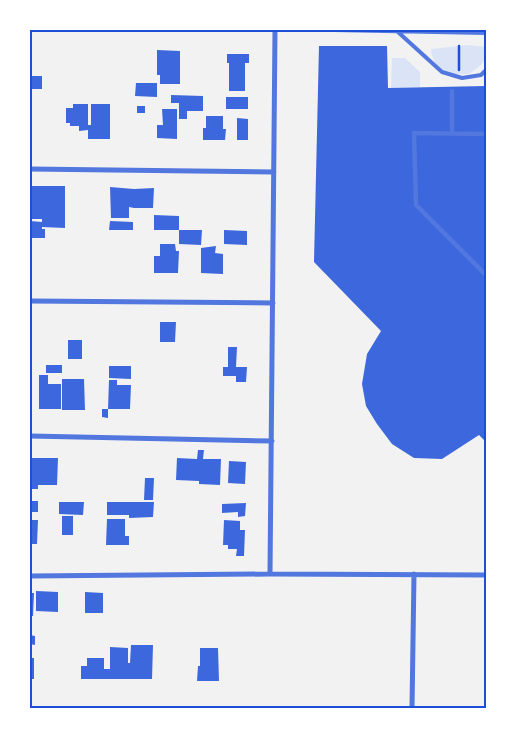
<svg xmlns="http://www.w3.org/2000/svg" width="516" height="738" font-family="'Exo 2',sans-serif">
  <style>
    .green { fill: #dbe4f7 }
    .building { fill: #3d67dc }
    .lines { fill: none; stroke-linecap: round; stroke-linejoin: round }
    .path { stroke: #1d4ed8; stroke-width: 2.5 }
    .service { stroke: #5277de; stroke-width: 4 }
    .pedestrian { stroke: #5277de; stroke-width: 4.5 }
    .minor { stroke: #5277de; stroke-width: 5 }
    .neatline { fill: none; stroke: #1d4ed8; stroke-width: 2 }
  </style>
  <rect width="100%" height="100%" fill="#f2f2f2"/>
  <path class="green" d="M467,45L486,47C486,63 482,65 469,74C463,74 454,75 449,73C438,69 431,59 431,49Z
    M392,58H405L420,72V87L391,88Z"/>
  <path class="building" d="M319,46H387L388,88L486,86V442L479,435L442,459L414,458L392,444L377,424L366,406L362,384L367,354L381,331L314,262Z
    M157,50L180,51V84H160V75H157Z
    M227,54H249V63H245V91H229V63H227Z
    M30,76H42V89H30Z
    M136,83H157V97L135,96Z
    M171,95L203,96V111H187V119H179V103H171Z
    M226,97H248V109H226Z
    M73,104H88V125H91V104H110V139H88V130L79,131V126H70V123H66V108H73Z
    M137,106H145V113H137Z
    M162,109H177V139L157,138V125H163Z
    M206,116H223V129H226L225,140H203V128H206Z
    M237,118L248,119V140H237Z
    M30,186H65V228L42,227V229H45V238H30V221L42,222V219H30Z
    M110,187L134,189L154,188L153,208H134L129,207V218H111Z
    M154,215L179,216V230H202L201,245L179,244V230H154Z
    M110,221L133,222V230H109Z
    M224,230L247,231V245L224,244Z
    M160,244H175L176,251H179L178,273H154V256H160Z
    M216,246L215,253L223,254V274L201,273V248Z
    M160,322H176L175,342H160Z
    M68,340H82V359H68Z
    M228,347H237L236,367H247L246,382H236V376H223V367H228Z
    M46,365H62V373H46Z
    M109,366H131V379L109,378Z
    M39,375H48V384H61V409H39Z
    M62,379H84L85,410H62Z
    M109,380H117V385H131L130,409H108Z
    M102,409H108V418L102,417Z
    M198,450H204L203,459H221L220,485L199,484V481L176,480L177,458L197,459Z
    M30,458H58L57,485H38V489H30Z
    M229,461L246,462L245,484L228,483Z
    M145,478H154L153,500H144Z
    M30,501H38V512H30Z
    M59,502H84L83,515L59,514Z
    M107,502H154L153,517L129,518V515H107Z
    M246,503L245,516L238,517V512L222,513V504Z
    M62,516H73V535H62Z
    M107,519H125V536H129V545H106Z
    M30,520H38L37,544H30Z
    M224,520L240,521V530H245L244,556H236L237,549H228V545H223Z
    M36,591L58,592V612L36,611Z
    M85,592L103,593V613H85Z
    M30,593H34L33,616H30Z
    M30,635L35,636V645L30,644Z
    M131,645H153L152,679H81V666H87V658H104V669H110V647L128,648V663H130Z
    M200,648H218L219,681H197L198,666H200Z
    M30,658H34V679H30Z"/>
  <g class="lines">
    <path class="path" d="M459,46V70"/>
    <path class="service" d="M334,30L486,33
      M398,32L442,72L462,78L481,75L486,70"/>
    <path class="pedestrian" d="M452,133V91
      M486,134L414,133L416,205L486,275"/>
    <path class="minor" d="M30,169L274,172
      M30,301L273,303
      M30,436L272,441
      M270,574L275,30
      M30,576L270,574L486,575
      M412,708L414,574"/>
  </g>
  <rect width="516" height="738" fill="none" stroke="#ffffff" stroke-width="62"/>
  <rect x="31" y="31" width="454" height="676" class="neatline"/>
</svg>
